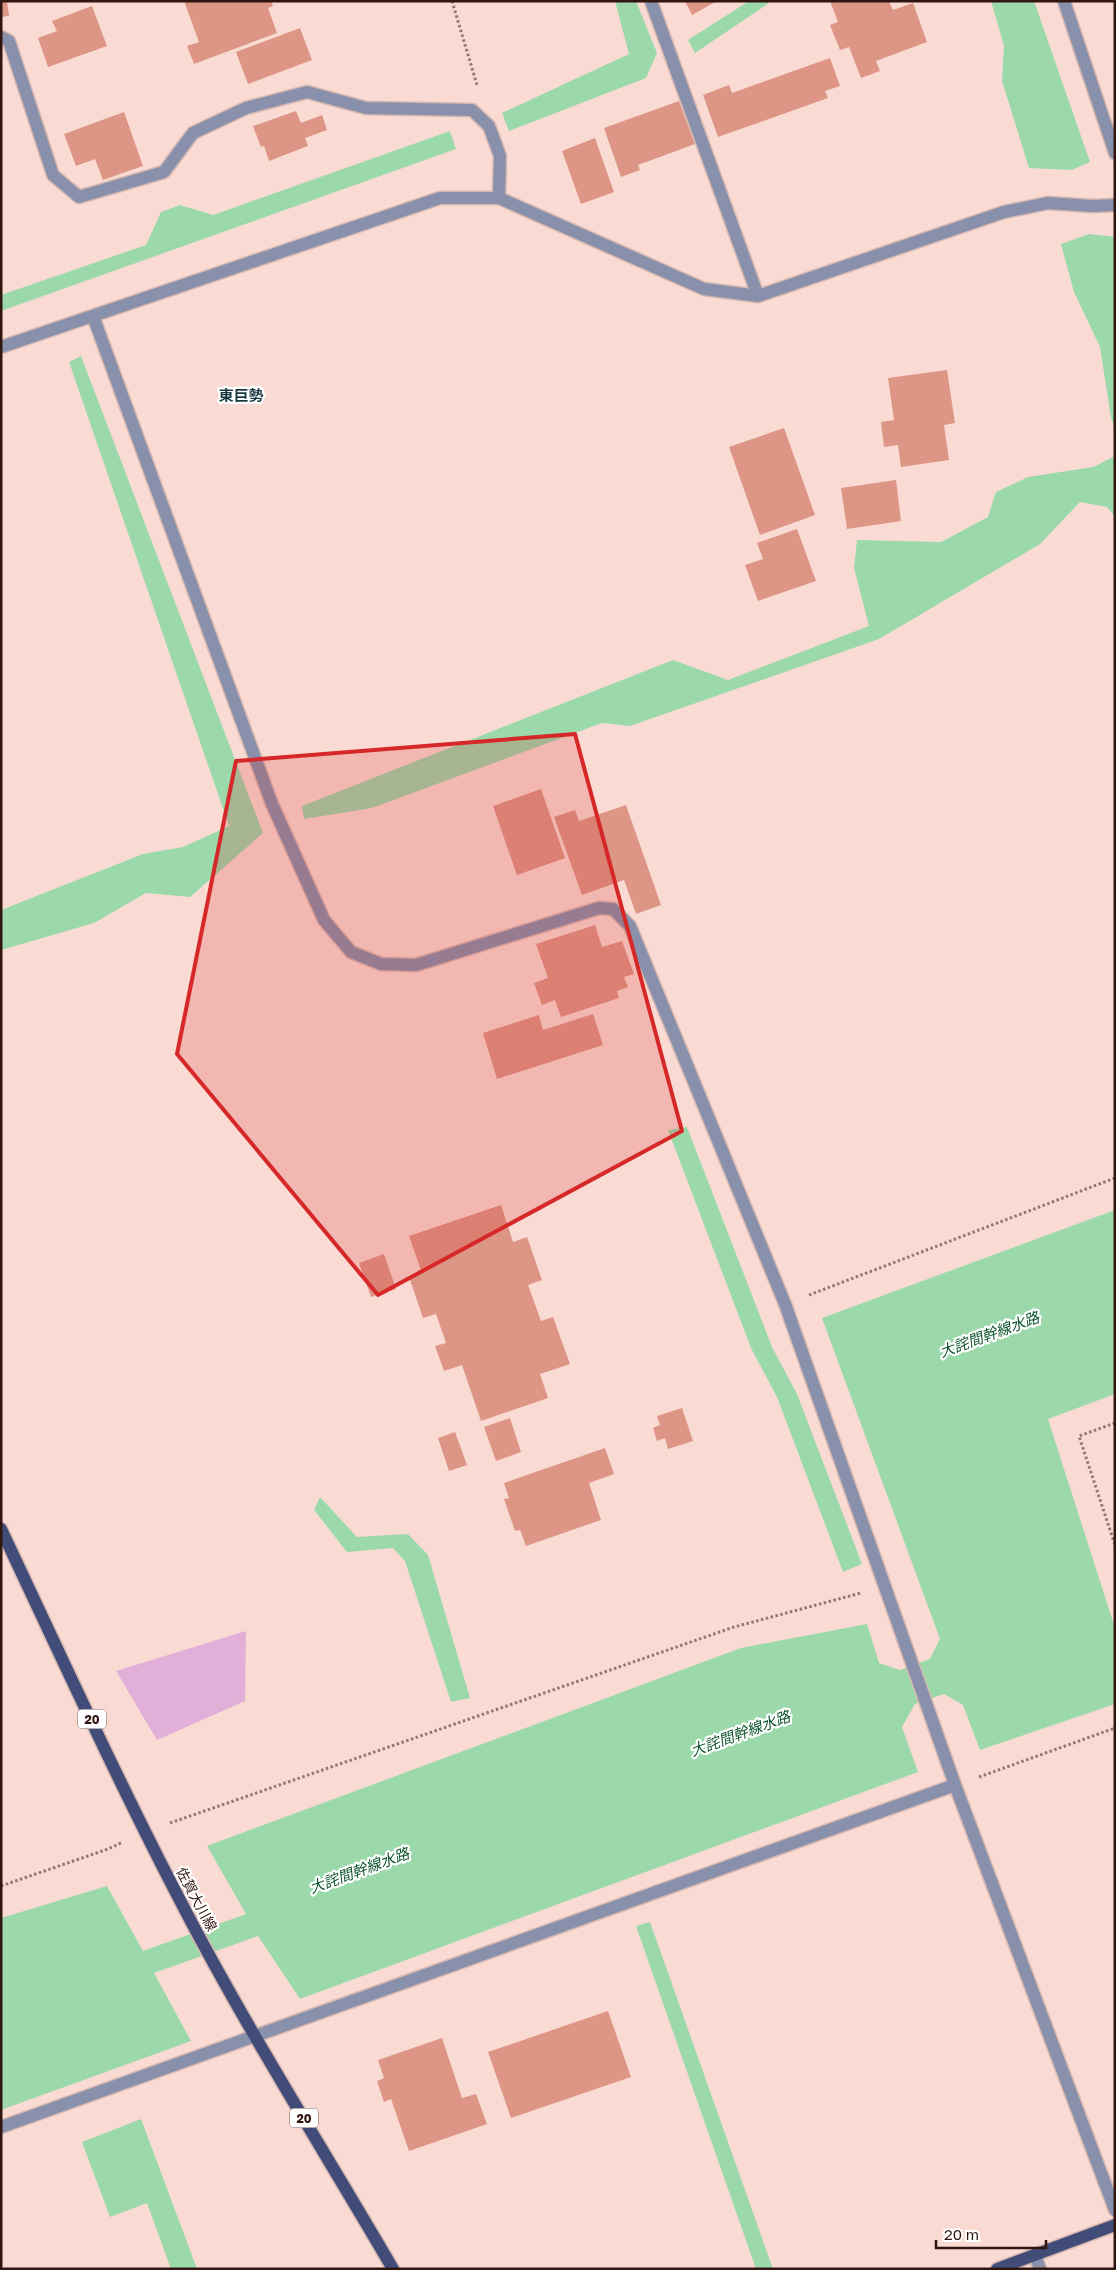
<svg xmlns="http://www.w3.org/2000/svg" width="1116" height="2270" font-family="'Golos Text','Noto Sans JP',sans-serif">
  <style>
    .green { fill: #e2afd9 }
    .water { fill: #9bd9ab }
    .building { fill: #dd9686 }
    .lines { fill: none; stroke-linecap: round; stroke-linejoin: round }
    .street-casing { stroke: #d6b8b1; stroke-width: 15 }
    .primary-casing { stroke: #d6b8b1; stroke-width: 15 }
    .path { stroke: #947771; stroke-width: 3; stroke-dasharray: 2.5 2.5; stroke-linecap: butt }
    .street { stroke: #8890ab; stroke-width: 12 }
    .primary { stroke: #414c79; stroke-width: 12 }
    .marked { fill: #d62828; fill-opacity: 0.2; stroke: #d62828; stroke-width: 4; stroke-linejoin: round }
    .labels { text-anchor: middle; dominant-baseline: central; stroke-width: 4.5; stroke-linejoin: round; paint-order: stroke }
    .shield { fill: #fff; stroke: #6f5c58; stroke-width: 1 }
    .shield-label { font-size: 12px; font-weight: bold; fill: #311610 }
    .street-label { font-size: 14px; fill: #311610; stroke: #fff }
    .neighbourhood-label { font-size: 15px; font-weight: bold; fill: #17383f; stroke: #fff }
    .water-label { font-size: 15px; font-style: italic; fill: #11562e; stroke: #fff }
  </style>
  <rect width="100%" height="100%" fill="#fadbd4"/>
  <path class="green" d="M246,1631L245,1701L157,1740L116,1671Z"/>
  <path class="water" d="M615,1H636L657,53L646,78L509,131L502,113L629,54Z
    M749,1H772L695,53L688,40Z
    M991,1H1034L1090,162L1072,170L1029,168L1002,81L1004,46Z
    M450,131L456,149L1,311V295L146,245L161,212L180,205L213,215Z
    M1089,234L1115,237V428L1111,418L1100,347L1074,292L1061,244Z
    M81,356L263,833L190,897L146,893L94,923L1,950V910L143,854L183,847L229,826L69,362Z
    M1115,456V517L1107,507L1080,502L1040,544L879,639L630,726L602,723L372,808L304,819L302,806L673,660L728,680L869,626L854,568L857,540L941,542L988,517L996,492L1028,477L1093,467Z
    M687,1127L772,1347L797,1394L862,1564L843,1572L777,1397L751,1348L668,1130Z
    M1115,1210V1394L1048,1419L1115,1628V1704L980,1750L963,1705L944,1694L915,1704L902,1727L918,1772L300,1999L258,1936L154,1973L191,2041L1,2110V1918L107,1886L143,1951L246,1914L207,1846L741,1648L867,1624L879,1663L900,1670L930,1659L940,1639L822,1318Z
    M320,1497L357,1537L408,1534L428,1555L470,1698L451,1702L405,1561L393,1548L347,1552L314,1510Z
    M650,1922L773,2269H756L636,1926Z
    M141,2119L197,2269H171L147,2203L110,2217L82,2142Z"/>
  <path class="building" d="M1,1H7L9,16L1,17Z
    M184,1H271L273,6L268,8L277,33L194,64L187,46L199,42Z
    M685,1H717L692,15Z
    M830,1H889L893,10L913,3L927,42L876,61L880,71L861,78L849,47L840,50L830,25L838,22Z
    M92,6L107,46L48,67L38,38L57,31L52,21Z
    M300,28L312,60L248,84L236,52Z
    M830,58L840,86L825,91L828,98L718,137L703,95L729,85L732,93Z
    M679,101L695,144L638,165L640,170L621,177L604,128Z
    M296,111L301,123L322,115L327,130L305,138L308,146L269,161L264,146L261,147L253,126Z
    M124,112L143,166L103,180L95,159L76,166L64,134Z
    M595,138L614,192L581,204L562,151Z
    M947,370L955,423L944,425L949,460L901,467L898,445L884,447L881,422L894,420L888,378Z
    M784,428L815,515L760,535L729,447Z
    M896,480L901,521L847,529L841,488Z
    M797,529L816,581L758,601L745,565L763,559L757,543Z
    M541,789L565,858L517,875L493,806Z
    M626,805L661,905L636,914L624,880L582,895L554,817L575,810L579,821Z
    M595,925L602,947L622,941L634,974L624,977L628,987L617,991L619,998L561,1017L555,1000L542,1005L534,983L548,978L536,944Z
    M593,1014L603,1045L497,1079L483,1033L539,1015L543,1030Z
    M501,1205L513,1242L527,1237L542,1280L528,1285L541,1321L553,1317L570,1364L540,1374L548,1398L481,1421L462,1365L444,1371L435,1346L446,1343L436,1314L423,1318L409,1277L422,1273L409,1236Z
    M384,1254L396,1289L371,1297L359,1263Z
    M682,1408L693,1441L668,1449L665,1438L657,1441L653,1428L660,1425L657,1416Z
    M510,1418L521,1452L496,1461L484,1427Z
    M455,1432L467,1465L449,1471L438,1438Z
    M605,1448L614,1474L589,1483L601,1520L526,1546L520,1530L515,1531L504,1499L509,1498L504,1483Z
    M608,2011L631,2077L511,2118L488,2052Z
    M442,2038L462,2098L476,2094L487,2124L409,2151L391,2099L384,2102L377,2081L384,2078L378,2060Z"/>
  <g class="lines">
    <defs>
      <path id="street" d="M651,1L758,296
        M1064,1L1115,153
        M1,37L9,41L53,175L79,197L164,172L193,133L246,108L307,92L366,108L472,110L489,126L500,156L499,198
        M93,316L272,804L324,920L351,952L381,964L416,965L599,908L613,909L630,926L785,1304L955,1785L1115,2210
        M1,347L440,198H499L704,289L758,296L1004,212L1048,203L1092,206L1115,205
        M1,2127L955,1785
        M1035,2255L1040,2269"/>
      <path id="primary" d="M1,1529C61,1656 119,1784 184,1908C248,2031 323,2149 393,2269
        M997,2269L1115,2225"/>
    </defs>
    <use href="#street" class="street-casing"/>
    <use href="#primary" class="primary-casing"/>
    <path class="path" d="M452,1L477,85
      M809,1295L1115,1178
      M1115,1423L1079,1436L1115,1545
      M979,1777L1115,1728
      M170,1823L734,1627L861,1593
      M1,1886L108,1849L123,1842"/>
    <use href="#street" class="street"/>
    <use href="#primary" class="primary"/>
  </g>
  <path class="marked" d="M575,734L682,1131L378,1295L177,1054L236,761Z"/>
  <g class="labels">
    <g class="shield">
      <rect x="78" y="1709.5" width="28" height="19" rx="4"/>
      <rect x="290" y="2108.5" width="28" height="19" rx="4"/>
    </g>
    <g class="shield-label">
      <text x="92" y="1719">20</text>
      <text x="304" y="2118">20</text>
    </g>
    <g class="street-label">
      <text transform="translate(197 1899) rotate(62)">佐賀大川線</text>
    </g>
    <g class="neighbourhood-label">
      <text x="241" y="395">東巨勢</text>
    </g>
    <g class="water-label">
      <text transform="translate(989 1334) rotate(-20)">大詫間幹線水路</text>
      <text transform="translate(740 1733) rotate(-20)">大詫間幹線水路</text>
      <text transform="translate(359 1870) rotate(-20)">大詫間幹線水路</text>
    </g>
  </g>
  <rect width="1116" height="2270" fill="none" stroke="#311610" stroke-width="5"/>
  <path d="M936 2240v8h110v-8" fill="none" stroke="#311610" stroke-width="2.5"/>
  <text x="944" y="2240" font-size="15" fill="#311610" stroke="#ffffff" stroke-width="4" paint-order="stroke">20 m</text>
</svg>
